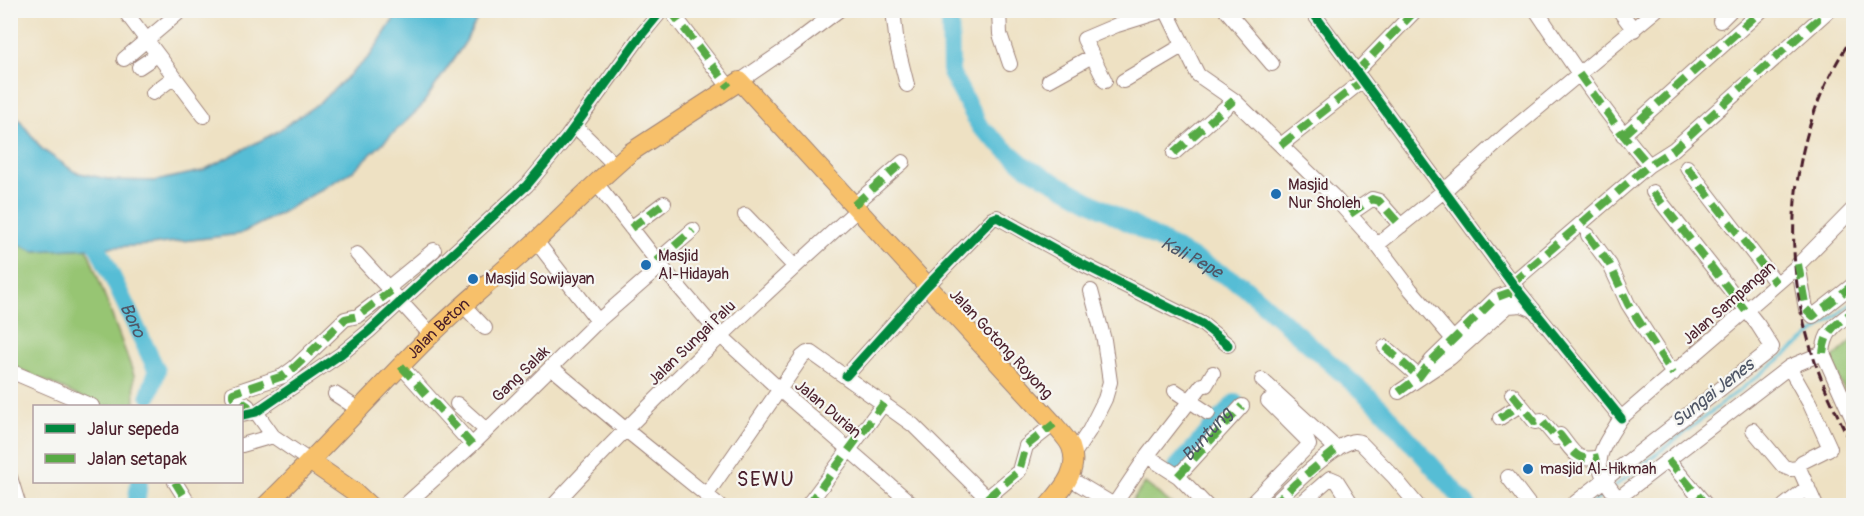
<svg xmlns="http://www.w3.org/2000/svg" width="1864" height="516" font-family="Pangolin,sans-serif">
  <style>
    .green { fill: #97c573; stroke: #70724f; stroke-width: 1.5 }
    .water { fill: #57bdd5; stroke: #506e80; stroke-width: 1.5 }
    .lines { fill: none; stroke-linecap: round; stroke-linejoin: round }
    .stream { stroke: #57bdd5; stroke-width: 3 }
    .river { stroke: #57bdd5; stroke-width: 18 }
    .minor-casing { stroke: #9c8077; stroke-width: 16 }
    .major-casing { stroke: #9c8077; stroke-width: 20 }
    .minor { stroke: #fff; stroke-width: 14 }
    .major { stroke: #f7c06b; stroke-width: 18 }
    .rail { stroke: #4a1f2b; stroke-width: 3; stroke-dasharray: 9 4.5; stroke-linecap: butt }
    .quiet { stroke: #57aa44; stroke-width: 8; stroke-dasharray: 15 8; stroke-linecap: butt }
    .cycleway-casing { stroke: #f6f6f2; stroke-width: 13 }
    .cycleway { stroke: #00873e; stroke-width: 9 }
    .poi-dot { fill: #1f6fb2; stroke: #f6f6f2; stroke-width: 2 }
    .labels { text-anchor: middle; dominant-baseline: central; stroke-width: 4.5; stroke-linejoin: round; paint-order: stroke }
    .poi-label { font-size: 16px; fill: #4a1f2b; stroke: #f6f6f2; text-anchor: start }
    .street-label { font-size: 16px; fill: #4a1f2b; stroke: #f6f6f2 }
    .water-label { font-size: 18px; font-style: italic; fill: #4f5666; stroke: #f6f6f2 }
    .quarter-label { font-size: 20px; letter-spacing: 1.5px; fill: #4a1f2b; stroke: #f6f6f2 }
  </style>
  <rect width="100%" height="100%" fill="#f6f6f2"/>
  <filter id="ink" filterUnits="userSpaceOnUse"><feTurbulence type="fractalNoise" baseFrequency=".0167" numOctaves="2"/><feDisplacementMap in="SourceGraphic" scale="12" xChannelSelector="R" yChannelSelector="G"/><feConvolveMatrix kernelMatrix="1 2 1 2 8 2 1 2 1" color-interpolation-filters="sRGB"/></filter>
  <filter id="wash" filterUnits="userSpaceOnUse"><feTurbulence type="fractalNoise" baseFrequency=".008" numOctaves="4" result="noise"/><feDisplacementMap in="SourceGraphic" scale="24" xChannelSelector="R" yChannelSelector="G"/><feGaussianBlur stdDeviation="1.35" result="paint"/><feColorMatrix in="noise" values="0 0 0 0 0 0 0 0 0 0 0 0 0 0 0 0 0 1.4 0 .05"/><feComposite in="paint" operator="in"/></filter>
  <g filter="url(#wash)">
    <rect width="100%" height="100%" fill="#eee1c3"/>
    <path class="green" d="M11,241L34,251L87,248L134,375L135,405L133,406H100L11,365Z
      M1853,340V411L1831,360Z
      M1145,483L1173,505H1129Z"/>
    <path class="water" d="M399,11H481L464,44L420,108L353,171L281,213L240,234L151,245L34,251L11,241V109L42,149L75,172L112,180L155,181L202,171L273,134L319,103L370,56Z"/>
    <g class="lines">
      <path class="stream" d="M1615,486L1854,302
        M1589,506L1607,492"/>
      <g class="river">
        <path id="s1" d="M950,10L951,73L980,127L1025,166L1242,285L1380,407L1468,506"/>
        <path id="s2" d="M98,247L157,371L149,395"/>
        <path id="s3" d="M1177,467L1235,403"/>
        <path d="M136,506L139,482"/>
      </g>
    </g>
  </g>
  <g filter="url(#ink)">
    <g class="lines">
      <defs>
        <path id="minor" d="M124,10L204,116
          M670,10L729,87
          M893,10L897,45L907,85
          M999,10L1000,34L1010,64
          M1166,10L1198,75L1234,100L1333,196L1377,245L1411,290L1453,339
          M1226,10L1272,64
          M1311,10L1512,283L1621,418
          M1536,10C1572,64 1607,116 1649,165
          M1619,10L1634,30
          M1720,21L1731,10
          M124,59L182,10
          M139,67L157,55
          M1356,72L1416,10
          M1049,80L1092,56
          M740,81L791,46L839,10
          M1105,81L1084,39L1117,25L1165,10
          M1123,81L1182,46
          M153,93L174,77
          M576,127L615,165
          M1623,135L1762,10
          M1281,145L1362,81
          M1174,153L1234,100
          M1687,167L1776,283
          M596,183L661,266L721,336L780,390L914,506
          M854,205L903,162
          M1350,214L1372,199L1379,201L1401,226
          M745,215L795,267
          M631,228L664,203
          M1588,235L1610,265L1628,304L1673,374
          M536,241L598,321
          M1377,245L1445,190L1507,134L1656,10
          M357,254L431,335
          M657,261L693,230
          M1798,264L1806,309L1813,316L1854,284
          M1512,283L1649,165L1674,149L1829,10
          M389,287L434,250
          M463,305L485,328
          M1385,347L1419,377
          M1823,353C1825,330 1836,324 1854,311
          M401,366L472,445
          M551,367L626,430L720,506
          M10,371L92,406
          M1422,373L1432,360L1497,297L1508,293H1520
          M846,376L927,286L992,219L997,217L1082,264L1202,324L1228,345
          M1262,380L1337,449
          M1175,391L1208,413
          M1399,392L1450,358L1508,306L1522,305L1534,310
          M335,394L358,409
          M1512,394L1535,422L1541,420L1556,438L1560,435C1573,451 1576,463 1599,457
          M457,404L486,430
          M256,412L273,436L311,462
          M250,413L248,406L233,396V393L283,376L294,368L345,319L358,316L391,291
          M242,415L256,412L341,354L369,331L527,185L567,137L639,38L662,10
          M1500,418L1520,405
          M1753,430L1783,466L1790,469L1799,468L1802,462L1830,448L1810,404L1789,367
          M242,445L273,436
          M1073,455L1089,431L1105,399L1110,382L1104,340L1091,291
          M1147,456L1178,476L1207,506
          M1668,460L1707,506
          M1799,468L1816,506
          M1178,476L1242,406
          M10,477L19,506
          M1508,477L1530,506
          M1069,478L1114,505L1147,456L1202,385H1206L1213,373
          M175,482L190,506
          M707,494L802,357L807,353H812L913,425L995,506
          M987,498L1019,471L1026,446L1054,424
          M404,506L472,445L598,321L661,266
          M553,506C649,401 754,304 858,209
          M807,506L884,403
          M1249,506L1309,445L1307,440L1268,401
          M1272,506C1288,490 1330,448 1350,442C1354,440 1355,441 1360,442L1394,477L1418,506
          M1298,506L1330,478L1337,481L1353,506
          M1571,506L1770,350L1772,347L1758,325L1653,192
          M1608,506L1789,367L1823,353L1854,422
          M1624,506C1591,465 1593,461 1621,418L1795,268L1854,208
          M1784,506L1808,487"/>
        <g id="major">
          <path d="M311,462L356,493L370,506"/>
          <path id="s4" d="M265,506C321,452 372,394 427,339C462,304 502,273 538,239C569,209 599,179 631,152L740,81L1054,424C1059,431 1068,439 1071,447C1080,471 1062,489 1048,506"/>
        </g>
      </defs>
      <use href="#minor" class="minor-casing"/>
      <use href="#major" class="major-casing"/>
      <use href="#minor" class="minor"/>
      <use href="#major" class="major"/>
      <path class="rail" d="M1854,35C1790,127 1779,244 1811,349C1821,384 1839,417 1854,450"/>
      <path class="quiet" d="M670,10L729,87
        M1356,72L1416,10
        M1579,74L1623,135L1649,165
        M1623,135L1762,10
        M1281,145L1362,81
        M1174,153L1234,100
        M1687,167L1776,283
        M1653,192L1745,310
        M854,205L903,162
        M1350,214L1372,199L1379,201L1401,226
        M631,228L664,203
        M1588,235L1610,265L1628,304L1673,374
        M657,261L693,230
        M1798,264L1806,309L1813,316L1854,284
        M1512,283L1649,165L1674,149L1817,20L1810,10
        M1385,347L1419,377
        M1823,353C1825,330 1836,324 1854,311
        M401,366L472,445
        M1399,392L1419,377L1432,360L1497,297L1508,293H1520
        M1512,394L1535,422L1541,420L1556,438L1560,435C1573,451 1576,463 1599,457
        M250,413L248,406L233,396V393L283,376L294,368L345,319L358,316L391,291
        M1500,418L1520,405
        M1668,460L1707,506
        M1178,476L1242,406
        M175,482L190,506
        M987,498L1019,471L1026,446L1054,424
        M807,506L884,403
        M1272,506L1296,483L1337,449"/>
      <defs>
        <path id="cycleway" d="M1311,10L1512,283L1621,418
          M846,376L927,286L992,219L997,217L1082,264L1202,324L1228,345
          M242,415L256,412L341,354L369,331L527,185L567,137L639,38L662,10"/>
      </defs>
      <use href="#cycleway" class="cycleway-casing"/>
      <use href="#cycleway" class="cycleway"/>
    </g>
  </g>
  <g class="poi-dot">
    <circle cx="1276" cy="194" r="6"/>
    <circle cx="646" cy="265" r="6"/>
    <circle cx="473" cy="279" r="6"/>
    <circle cx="1528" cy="469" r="6"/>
  </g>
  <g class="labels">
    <g class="poi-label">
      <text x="1288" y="185">Masjid<tspan x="1288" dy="18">Nur Sholeh</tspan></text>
      <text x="658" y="256">Masjid<tspan x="658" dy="18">Al-Hidayah</tspan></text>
      <text x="485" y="279">Masjid Sowijayan</text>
      <text x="1540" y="469">masjid Al-Hikmah</text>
    </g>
    <g class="street-label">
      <text transform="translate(1729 303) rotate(-41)">Jalan Sampangan</text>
      <text stroke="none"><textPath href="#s4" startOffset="248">Jalan Beton</textPath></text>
      <text transform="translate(692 343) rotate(-44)">Jalan Sungai Palu</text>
      <text transform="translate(1001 344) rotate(47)">Jalan Gotong Royong</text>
      <text transform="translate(521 374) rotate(-44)">Gang Salak</text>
      <text transform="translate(828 409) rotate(40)">Jalan Durian</text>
    </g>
    <g class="water-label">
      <text stroke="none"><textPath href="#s1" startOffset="374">Kali Pepe</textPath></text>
      <text stroke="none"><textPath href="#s2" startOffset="81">Boro</textPath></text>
      <text transform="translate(1713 393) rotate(-38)">Sungai Jenes</text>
      <text stroke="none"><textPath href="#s3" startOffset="44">Buntung</textPath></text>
    </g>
    <g class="quarter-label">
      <text x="766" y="479">SEWU</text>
    </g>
  </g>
  <rect width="1864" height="516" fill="none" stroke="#f6f6f2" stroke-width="36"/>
  <rect x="33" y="405" width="210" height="78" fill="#f6f6f2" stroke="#b1a0a2" stroke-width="1.5"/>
  <rect x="45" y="424" width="30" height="9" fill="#00873e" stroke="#b1a0a2" stroke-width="1.5"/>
  <text x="87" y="435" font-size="18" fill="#4a1f2b">Jalur sepeda</text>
  <rect x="45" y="454" width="30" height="9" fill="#57aa44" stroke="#b1a0a2" stroke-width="1.5"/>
  <text x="87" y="465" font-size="18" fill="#4a1f2b">Jalan setapak</text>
</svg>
